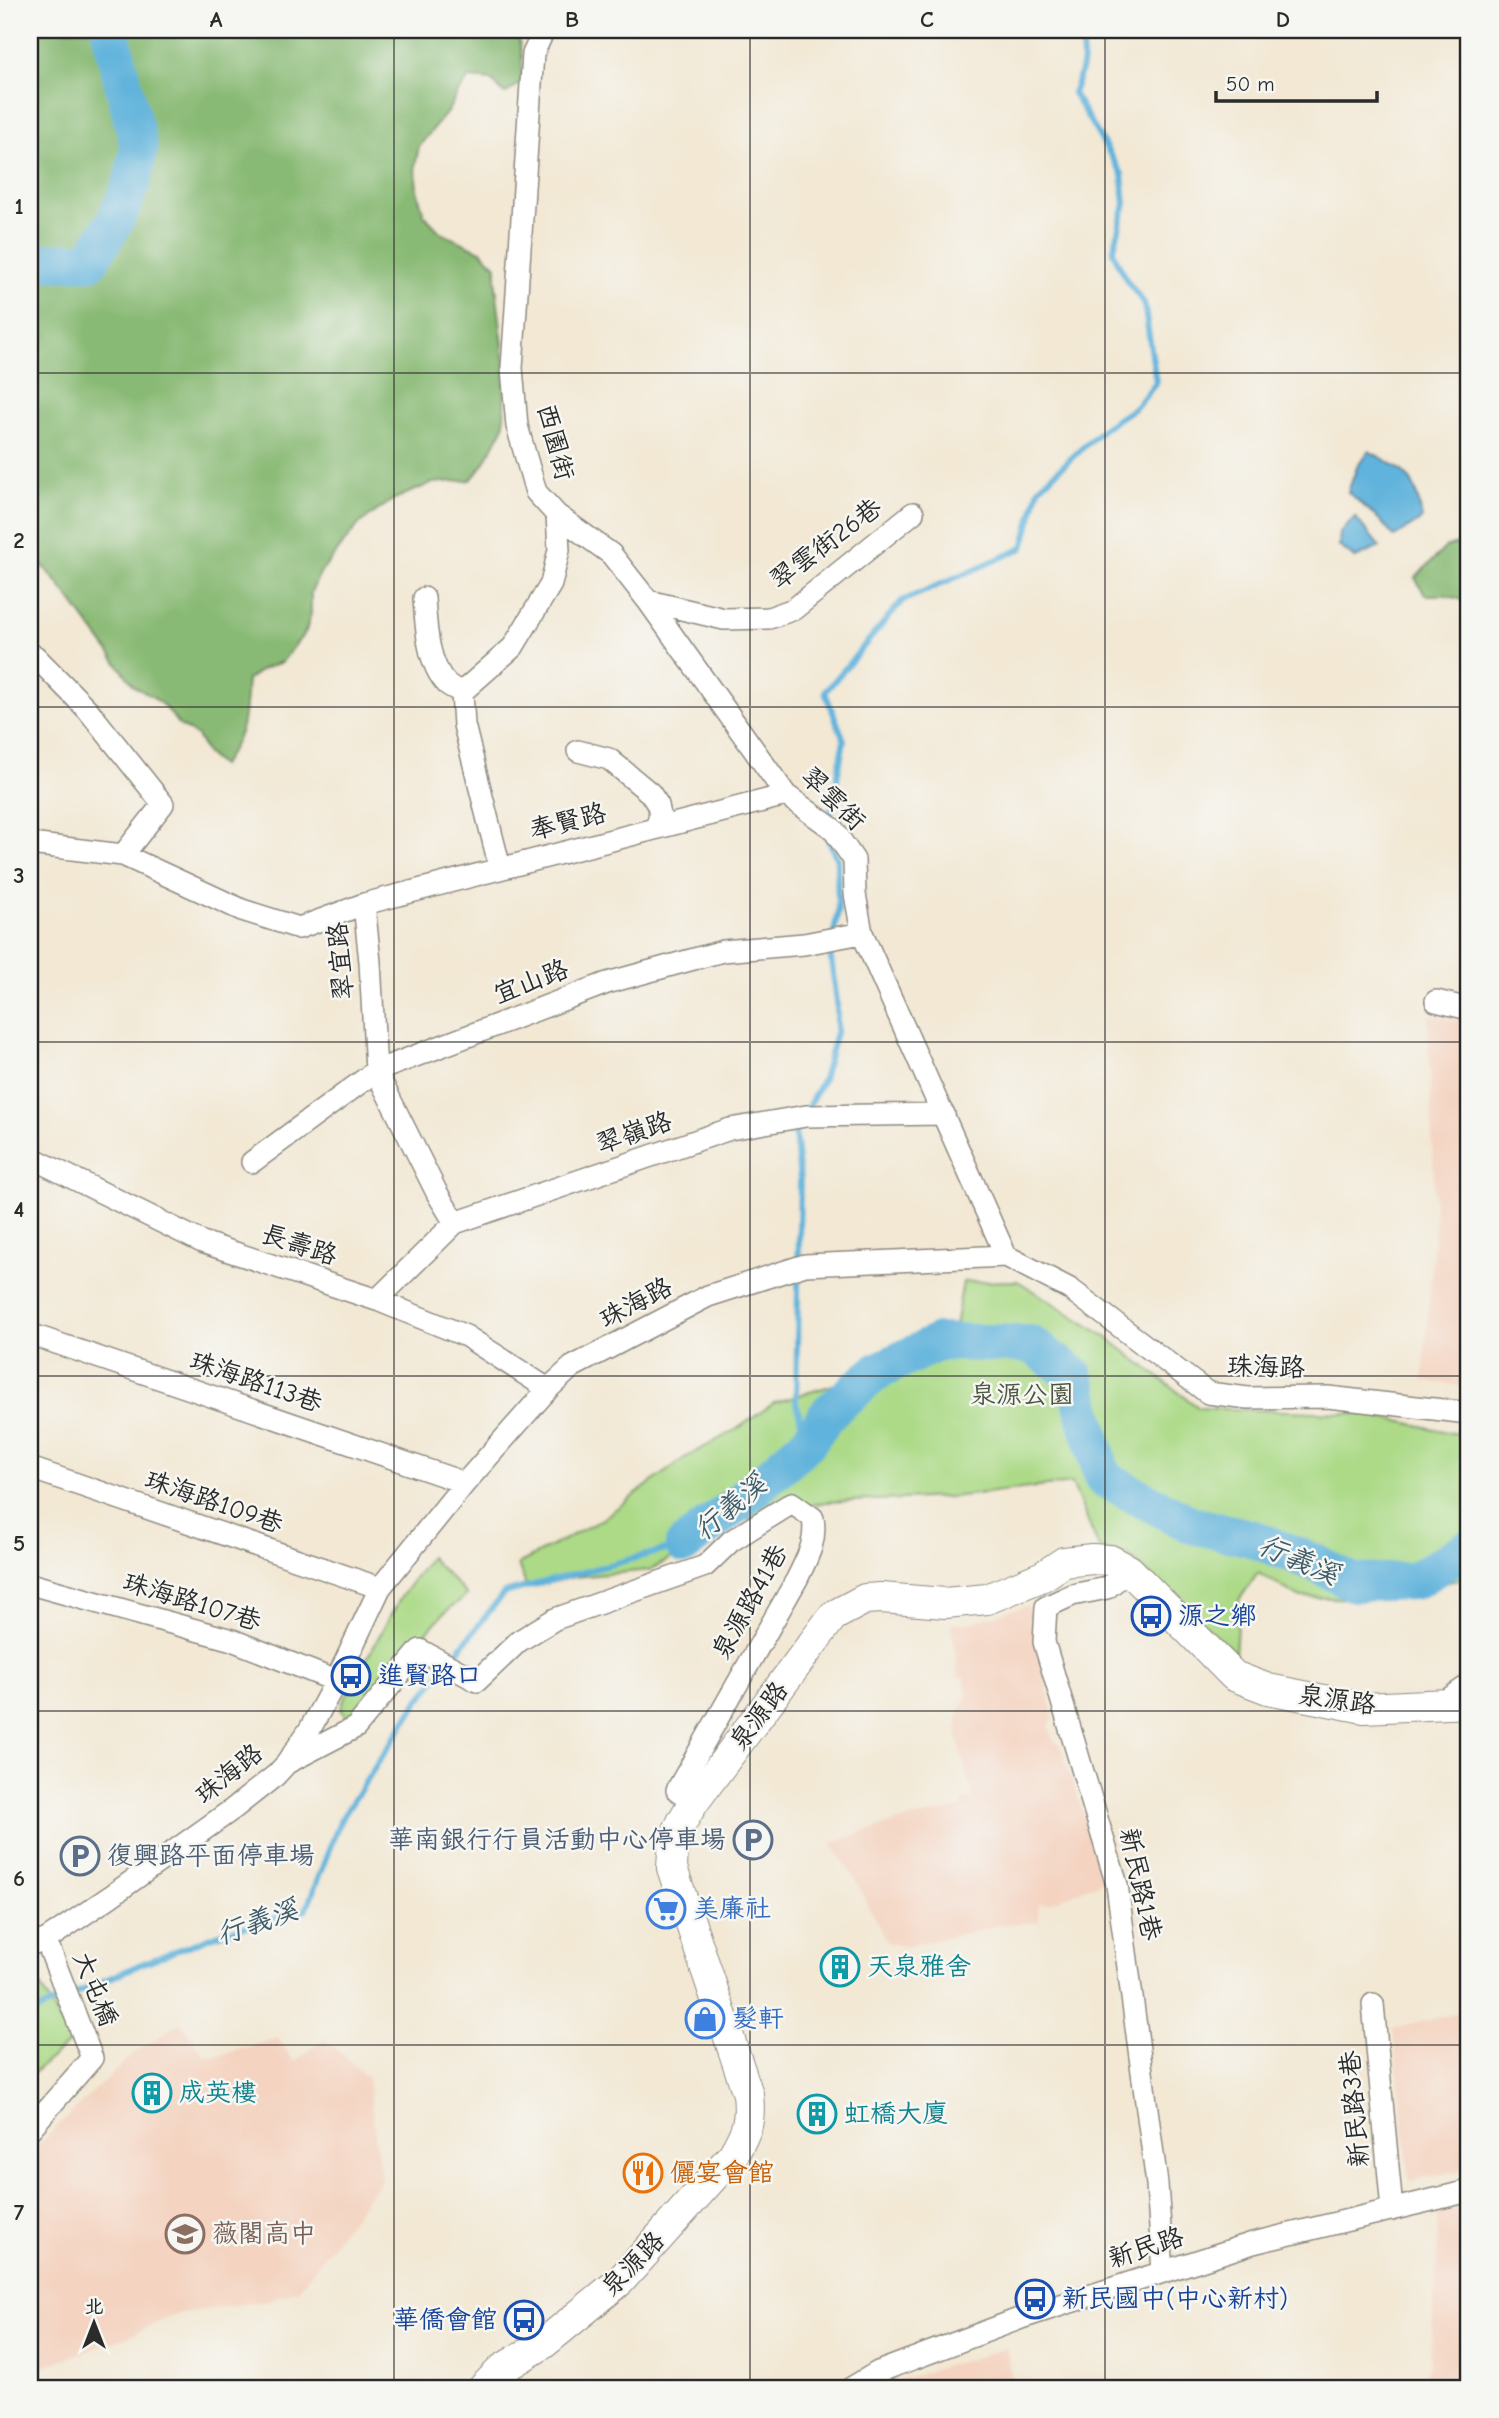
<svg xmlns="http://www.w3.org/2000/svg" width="1499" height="2418" font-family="'Comic Neue','LXGW WenKai TC',sans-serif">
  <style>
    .built { fill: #f4d3c0 }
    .green { fill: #acda87; stroke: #6c8259; stroke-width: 2 }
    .forest { fill: #89ba74; stroke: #5a7250; stroke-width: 2 }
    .water { fill: #60b3dc; stroke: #466f84; stroke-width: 2 }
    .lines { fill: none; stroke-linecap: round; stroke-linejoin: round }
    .stream { stroke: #60b3dc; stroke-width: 6 }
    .river { stroke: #60b3dc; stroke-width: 38 }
    .street-casing { stroke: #8e8a80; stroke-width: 24 }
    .secondary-casing { stroke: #8e8a80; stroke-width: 32 }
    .street { stroke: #fff; stroke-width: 21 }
    .secondary { stroke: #fff; stroke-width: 30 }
    .grid { fill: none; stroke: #2b2b2b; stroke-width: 2; stroke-opacity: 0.55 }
    .labels { text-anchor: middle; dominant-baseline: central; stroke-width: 5; stroke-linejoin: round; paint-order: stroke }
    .street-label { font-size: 26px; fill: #2b2b2b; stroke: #f6f6f2 }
    .park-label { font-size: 26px; fill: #4b5742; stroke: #f6f6f2 }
    .transit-label { font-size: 26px; fill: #164399; stroke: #f6f6f2; text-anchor: start }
    .service-label { font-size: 26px; fill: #4e5e75; stroke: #f6f6f2; text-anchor: end }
    .shop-label { font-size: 26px; fill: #366cbe; stroke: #f6f6f2; text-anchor: start }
    .culture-label { font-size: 26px; fill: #0d838f; stroke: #f6f6f2; text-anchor: start }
    .food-label { font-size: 26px; fill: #c56008; stroke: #f6f6f2; text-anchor: start }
    .education-label { font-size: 26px; fill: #785e54; stroke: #f6f6f2; text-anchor: start }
    .water-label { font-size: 28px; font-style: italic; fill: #3e5b69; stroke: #f6f6f2 }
    .neatline { fill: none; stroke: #2b2b2b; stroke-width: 2.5 }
    .grid-label { font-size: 23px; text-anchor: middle; font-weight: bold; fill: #2b2b2b }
  </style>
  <rect width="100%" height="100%" fill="#f6f6f2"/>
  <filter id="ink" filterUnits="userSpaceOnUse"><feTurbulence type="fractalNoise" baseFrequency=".0143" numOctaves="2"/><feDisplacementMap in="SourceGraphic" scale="14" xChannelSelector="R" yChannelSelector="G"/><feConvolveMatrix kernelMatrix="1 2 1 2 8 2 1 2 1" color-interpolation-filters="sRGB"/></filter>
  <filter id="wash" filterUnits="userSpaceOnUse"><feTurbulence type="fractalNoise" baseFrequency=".00686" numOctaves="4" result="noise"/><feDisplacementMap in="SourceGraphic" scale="28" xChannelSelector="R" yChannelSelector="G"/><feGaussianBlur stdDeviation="1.57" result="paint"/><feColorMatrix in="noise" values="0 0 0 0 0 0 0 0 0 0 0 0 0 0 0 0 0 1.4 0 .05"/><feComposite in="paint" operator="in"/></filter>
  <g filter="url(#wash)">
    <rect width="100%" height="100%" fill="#f2e8d4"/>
    <path class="built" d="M1428,1014L1469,1022V1387L1423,1381L1435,1224Z
      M1028,1605L1053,1715L1049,1727L1053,1740L1060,1744L1086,1821L1110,1878L1051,1903L1038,1904L1039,1922L1002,1925L905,1947L886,1942L859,1886L831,1843L899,1821L955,1809L962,1806L961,1801L973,1799L957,1735L959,1711L967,1694L964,1677L959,1678L951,1624L973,1622Z
      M1469,2010V2168L1409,2181L1393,2029Z
      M180,2023L205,2056H217L278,2038L294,2062L325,2039L368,2078L381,2180L299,2289L265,2301L176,2314L128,2337L30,2371V2152L133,2054Z
      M1469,2198V2388H1420L1430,2363L1438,2240L1436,2205Z
      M1007,2348L1013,2388H883L899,2380Z"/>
    <path class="green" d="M1018,1281L1105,1336L1199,1408L1368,1414L1452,1433L1469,1434V1578L1364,1599L1299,1597L1258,1573L1239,1600L1235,1653L1128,1555L1099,1548L1072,1483L951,1497L825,1502L738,1522L650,1570L575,1577L527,1588L518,1564L601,1520L683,1459L737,1429L774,1403L892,1367L955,1326L963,1282Z
      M430,1557L467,1595L443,1614L350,1719L347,1717L341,1710L343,1701L401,1597Z
      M30,1967L71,2041L30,2076Z"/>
    <path class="forest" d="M30,30H517L522,56V82L505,94L491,80L469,78L457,94L448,111L419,146L415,166L417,190L424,215L441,233L481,251L496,266V287L505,362L504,426L484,464L471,480L432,483L394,499L360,523L320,573L311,592V613L306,631L282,662L263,669L247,680C244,720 246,732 221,766L207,754L197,736L178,724L167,709L153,697L134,686L58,583L32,554L30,546Z
      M1469,541V602L1446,595H1425L1415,578L1446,547Z"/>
    <path class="water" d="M1369,451C1408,473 1414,473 1422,519L1394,537L1380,520L1348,492L1357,467Z
      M1355,517L1380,547L1355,558L1339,546L1340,532Z"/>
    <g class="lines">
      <path class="stream" d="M829,823L844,740L825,692L902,601L1023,548L1039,488L1104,428L1136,407L1156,382L1144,303L1127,281L1113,252L1125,204L1122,174L1073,93C1083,69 1088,55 1076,30
        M805,1113L823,1079L837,1029V1002L830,952L838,912L837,859L827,837
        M800,1123L795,1132L800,1180L796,1403L807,1443
        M30,2014L139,1965L219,1934L306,1910L340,1821L417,1703L504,1593L684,1545"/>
      <path class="river" d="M30,262L90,261L114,223L132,183L139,147L110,30
        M684,1545L741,1501L807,1443L830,1411L878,1371L939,1342L1030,1344L1074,1375L1103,1478L1192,1525L1251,1538L1315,1563L1354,1583L1414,1581L1469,1548"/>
    </g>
  </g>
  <g filter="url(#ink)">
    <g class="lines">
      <defs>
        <path id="street" d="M544,30L533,54L512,368L517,426L536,492L557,515L611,554L648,601L786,795L833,829L854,860L855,894L862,933L1006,1256
          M424,598C426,626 427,663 447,684C451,687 457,690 462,692
          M648,601L724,619L769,618L794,609L913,513
          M30,655L35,656L88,710L163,804L123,855
          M578,751L609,759L650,793L658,805L660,815L656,828
          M30,844L123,855L242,910L299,928L364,904L786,795
          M500,868L464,725L462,692L513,647L551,584L559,550L557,515
          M364,904L370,962L376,1071L437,1193L455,1223
          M1436,1001L1469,1009
          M30,1157L202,1242L377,1300L466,1336L548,1389
          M252,1162L376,1071L607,983L723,951L804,944L862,933
          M377,1300L455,1223L730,1129L806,1116L944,1114
          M30,1334L465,1483
          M30,1468L380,1588
          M1129,1570L1107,1588L1072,1595L1046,1607L1044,1642L1117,1885L1157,2184L1163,2272
          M30,1584L232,1640L336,1681
          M1441,1704L1469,1685
          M289,1762L356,1727L420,1650L477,1681L519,1641L555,1619L705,1566L731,1541L792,1503L813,1518C817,1542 807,1558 797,1579L677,1790L694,1802
          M30,1944L46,1940L111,1896L233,1809L276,1775L287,1763L310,1729L336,1681L380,1588L465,1483L548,1389L572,1367L708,1296L805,1265L1006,1256L1070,1289L1208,1393L1248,1398L1328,1397L1469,1413
          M1373,2004L1392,2210
          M30,2129L92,2058L46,1940
          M851,2388L878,2372L1024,2317L1163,2272L1253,2243L1469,2191"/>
        <path id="secondary" d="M483,2388L502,2369L543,2344L620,2281L733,2155C747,2131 751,2121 748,2094L672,1868C673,1837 677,1828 694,1802L833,1616L865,1599L881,1598L945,1603L987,1599L1043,1576L1064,1562L1092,1559L1110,1560L1129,1570L1234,1676L1268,1689L1364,1708L1469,1703"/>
      </defs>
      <use href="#street" class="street-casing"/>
      <use href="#secondary" class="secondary-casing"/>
      <use href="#street" class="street"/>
      <use href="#secondary" class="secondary"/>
    </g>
  </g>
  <path class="grid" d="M394,30V2388M750,30V2388M1105,30V2388M30,373H1469M30,707H1469M30,1042H1469M30,1376H1469M30,1711H1469M30,2045H1469"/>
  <defs>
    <symbol id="bus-ring" viewBox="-11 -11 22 22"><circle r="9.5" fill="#f6f6f2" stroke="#1a4fb4" stroke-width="1.5"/><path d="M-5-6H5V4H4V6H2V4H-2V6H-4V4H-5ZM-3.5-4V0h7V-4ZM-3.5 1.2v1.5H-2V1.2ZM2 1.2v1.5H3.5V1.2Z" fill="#1a4fb4"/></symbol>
    <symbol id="parking-ring" viewBox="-11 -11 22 22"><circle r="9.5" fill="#f6f6f2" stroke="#5c6f8a" stroke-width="1.5"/><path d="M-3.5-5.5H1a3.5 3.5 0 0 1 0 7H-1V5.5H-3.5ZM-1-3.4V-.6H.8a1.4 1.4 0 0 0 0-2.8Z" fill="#5c6f8a"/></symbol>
    <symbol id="supermarket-ring" viewBox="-11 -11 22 22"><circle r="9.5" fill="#f6f6f2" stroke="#3f7fe0" stroke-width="1.5"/><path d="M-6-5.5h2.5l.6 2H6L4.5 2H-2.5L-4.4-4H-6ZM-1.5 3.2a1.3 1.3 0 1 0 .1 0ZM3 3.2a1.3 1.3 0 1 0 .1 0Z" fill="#3f7fe0"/></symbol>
    <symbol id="building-ring" viewBox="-11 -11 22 22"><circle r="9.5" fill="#f6f6f2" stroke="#0f9aa8" stroke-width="1.5"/><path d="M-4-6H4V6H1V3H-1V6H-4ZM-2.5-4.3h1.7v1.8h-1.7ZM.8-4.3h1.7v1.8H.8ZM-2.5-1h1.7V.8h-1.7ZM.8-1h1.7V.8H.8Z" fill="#0f9aa8"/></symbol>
    <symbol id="shop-ring" viewBox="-11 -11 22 22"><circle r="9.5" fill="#f6f6f2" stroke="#3f7fe0" stroke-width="1.5"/><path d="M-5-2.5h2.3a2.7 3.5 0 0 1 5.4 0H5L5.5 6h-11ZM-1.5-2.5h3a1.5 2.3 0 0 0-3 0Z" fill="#3f7fe0"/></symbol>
    <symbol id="restaurant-ring" viewBox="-11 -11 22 22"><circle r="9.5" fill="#f6f6f2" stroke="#e8710a" stroke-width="1.5"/><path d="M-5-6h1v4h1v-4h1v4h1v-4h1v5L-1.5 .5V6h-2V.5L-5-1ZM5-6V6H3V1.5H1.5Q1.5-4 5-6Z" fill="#e8710a"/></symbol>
    <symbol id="school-ring" viewBox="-11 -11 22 22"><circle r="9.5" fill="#f6f6f2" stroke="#8d6e63" stroke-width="1.5"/><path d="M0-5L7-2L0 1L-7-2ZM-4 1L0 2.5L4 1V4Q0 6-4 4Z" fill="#8d6e63"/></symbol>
  </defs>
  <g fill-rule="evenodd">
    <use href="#bus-ring" x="1129" y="1594" width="44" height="44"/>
    <use href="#bus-ring" x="329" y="1654" width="44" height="44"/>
    <use href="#parking-ring" x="731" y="1818" width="44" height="44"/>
    <use href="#parking-ring" x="58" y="1834" width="44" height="44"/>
    <use href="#supermarket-ring" x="644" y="1887" width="44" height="44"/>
    <use href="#building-ring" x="818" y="1945" width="44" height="44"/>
    <use href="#shop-ring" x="683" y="1997" width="44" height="44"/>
    <use href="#building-ring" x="130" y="2071" width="44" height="44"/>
    <use href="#building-ring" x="795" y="2092" width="44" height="44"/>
    <use href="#restaurant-ring" x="621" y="2151" width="44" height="44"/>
    <use href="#school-ring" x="163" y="2212" width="44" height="44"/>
    <use href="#bus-ring" x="1013" y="2277" width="44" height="44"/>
    <use href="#bus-ring" x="502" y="2298" width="44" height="44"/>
  </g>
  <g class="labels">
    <g class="street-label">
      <text transform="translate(555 442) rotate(75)">西園街</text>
      <text transform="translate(826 544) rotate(-37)">翠雲街26巷</text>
      <text transform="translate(833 799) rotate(44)">翠雲街</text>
      <text transform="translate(568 822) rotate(-14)">奉賢路</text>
      <text transform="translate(341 961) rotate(-95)">翠宜路</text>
      <text transform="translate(531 982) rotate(-21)">宜山路</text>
      <text transform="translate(634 1133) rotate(-19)">翠嶺路</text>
      <text transform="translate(299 1245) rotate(18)">長壽路</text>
      <text transform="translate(636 1303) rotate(-28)">珠海路</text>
      <text transform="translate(1266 1367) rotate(2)">珠海路</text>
      <text transform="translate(256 1382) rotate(19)">珠海路113巷</text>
      <text transform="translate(214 1502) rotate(19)">珠海路109巷</text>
      <text transform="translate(192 1602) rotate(17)">珠海路107巷</text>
      <text transform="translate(750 1602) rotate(-61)">泉源路41巷</text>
      <text transform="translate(1337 1700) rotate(8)">泉源路</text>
      <text transform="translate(759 1716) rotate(-53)">泉源路</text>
      <text transform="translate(229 1774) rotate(-39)">珠海路</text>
      <text transform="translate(1140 1884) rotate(78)">新民路1巷</text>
      <text transform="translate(95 1989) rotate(68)">大屯橋</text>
      <text transform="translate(1355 2109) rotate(-95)">新民路3巷</text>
      <text transform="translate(1146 2248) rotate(-18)">新民路</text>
      <text transform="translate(633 2264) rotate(-46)">泉源路</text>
    </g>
    <g class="park-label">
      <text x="1022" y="1395">泉源公園</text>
    </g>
    <g class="transit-label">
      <text x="1178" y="1616">源之鄉</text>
      <text x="378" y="1676">進賢路口</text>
      <text x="1062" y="2299">新民國中(中心新村)</text>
      <text x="497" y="2320" text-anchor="end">華僑會館</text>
    </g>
    <g class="service-label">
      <text x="726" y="1840">華南銀行行員活動中心停車場</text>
      <text x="107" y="1856" text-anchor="start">復興路平面停車場</text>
    </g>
    <g class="shop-label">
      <text x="693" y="1909">美廉社</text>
      <text x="732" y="2019">髮軒</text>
    </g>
    <g class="culture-label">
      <text x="867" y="1967">天泉雅舍</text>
      <text x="179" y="2093">成英樓</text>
      <text x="844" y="2114">虹橋大廈</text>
    </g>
    <g class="food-label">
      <text x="670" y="2173">儷宴會館</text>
    </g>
    <g class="education-label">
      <text x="212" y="2234">薇閣高中</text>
    </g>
    <g class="water-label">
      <text transform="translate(730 1507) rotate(-40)">行義溪</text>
      <text transform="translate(1299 1560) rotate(23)">行義溪</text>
      <text transform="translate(257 1922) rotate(-19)">行義溪</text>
    </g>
  </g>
  <rect width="1499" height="2418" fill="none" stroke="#f6f6f2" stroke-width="77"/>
  <g transform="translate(94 2323)" stroke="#f6f6f2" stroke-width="5" paint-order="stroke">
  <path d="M0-5L12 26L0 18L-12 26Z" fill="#2b2b2b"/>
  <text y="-10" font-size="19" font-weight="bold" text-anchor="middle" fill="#2b2b2b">北</text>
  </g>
  <path d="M1216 91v10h161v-10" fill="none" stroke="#2b2b2b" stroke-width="3.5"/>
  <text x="1226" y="91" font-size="21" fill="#2b2b2b" stroke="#f6f6f2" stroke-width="5" paint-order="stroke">50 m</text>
  <rect x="38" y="38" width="1422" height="2342" class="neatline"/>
  <g class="grid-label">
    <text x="216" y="27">A</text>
    <text x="572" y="27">B</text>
    <text x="927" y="27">C</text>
    <text x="1283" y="27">D</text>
    <text x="19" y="214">1</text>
    <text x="19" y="548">2</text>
    <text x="19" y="883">3</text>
    <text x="19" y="1217">4</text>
    <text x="19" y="1551">5</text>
    <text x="19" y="1886">6</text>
    <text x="19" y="2220">7</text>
  </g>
</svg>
